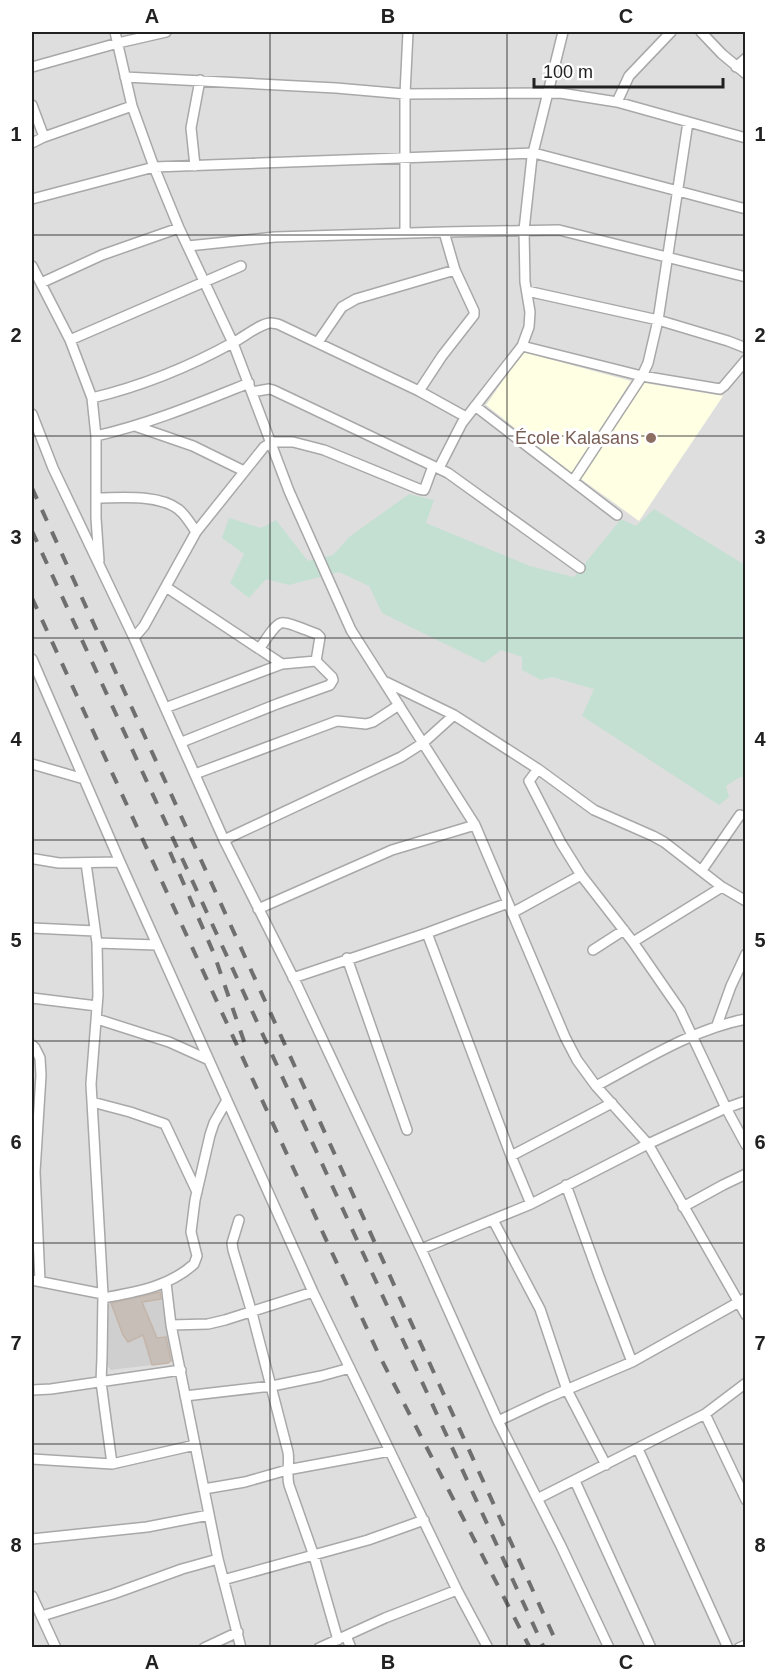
<svg xmlns="http://www.w3.org/2000/svg" width="777" height="1679" font-family="Arial,sans-serif">
  <style>
    .residential { fill: #dfdede }
    .education { fill: #ffffe3 }
    .religious { fill: #cfcfcf }
    .wetland { fill: #c4e0d3 }
    .building { fill: #c6beb7; stroke: #c4b5aa; stroke-width: 1.5 }
    .lines { fill: none; stroke-linecap: round; stroke-linejoin: round }
    .minor-casing { stroke: #a8a8a8; stroke-width: 12 }
    .minor { stroke: #fff; stroke-width: 9 }
    .rail { stroke: #6f6f6f; stroke-width: 4; stroke-dasharray: 12 12; stroke-linecap: butt }
    .grid { fill: none; stroke: #212121; stroke-width: 1.5; stroke-opacity: 0.55 }
    .education-dot { fill: #8d6e63; stroke: #fff; stroke-width: 2 }
    .labels { text-anchor: middle; dominant-baseline: central; stroke-width: 6; stroke-linejoin: round; paint-order: stroke }
    .education-label { font-size: 18px; fill: #785e54; stroke: #fff; text-anchor: end }
    .neatline { fill: none; stroke: #212121; stroke-width: 2 }
    .grid-label { font-size: 20px; text-anchor: middle; font-weight: bold; fill: #212121 }
  </style>
  <rect width="100%" height="100%" fill="#f1eee8"/>
  <path class="residential" d="M32,32H745V1647H32Z"/>
  <path class="education" d="M523,352L631,381L572,473L486,405Z
    M644,383L723,396L639,521L581,479Z"/>
  <path class="religious" d="M159,1286L172,1361L168,1363L111,1370L106,1365V1302Z"/>
  <path class="wetland" d="M409,494L434,500L426,523L530,566L574,577L621,519L636,526L654,509L745,565V777H740L726,786L729,797L719,805L582,716L594,689L552,677L541,680L522,670V657L501,650L484,663L382,613L369,586L339,572L289,585L266,579L249,598L230,583L244,554L222,538L229,518L261,528L276,520L308,561L333,555L349,537Z"/>
  <path class="building" d="M160,1292L161,1299L142,1302L157,1338L166,1337L171,1361L168,1363L152,1365L143,1335L128,1342L123,1335L111,1303Z"/>
  <g class="lines">
    <defs>
      <path id="minor" d="M115,32L132,106L154,167L179,228L233,343L289,491L351,630L475,825L565,1037L577,1060L596,1086L648,1144L746,1315
        M701,32L722,54L746,74
        M32,67L118,43L166,32
        M736,67L746,58
        M125,77L336,88L405,94L560,93L617,102L746,138
        M617,102L629,76L671,32
        M32,105L44,137
        M32,143L44,137L132,106
        M195,166L191,128L200,80
        M32,199L154,167L534,153L746,209
        M405,233V94L408,32
        M188,246L275,237L444,232L559,230L746,277
        M32,266L70,340L92,398L96,436V518L99,561
        M41,283L102,255L179,228
        M527,291L658,320L728,341L746,348
        M70,340L241,266
        M318,342L342,307L356,299L455,270
        M522,346L642,376L720,389L724,386L746,360
        M419,391L442,356L474,315V311L455,270L444,232
        M252,392L269,389L273,390L448,473L580,568
        M92,398C142,386 189,367 234,342C244,337 261,323 271,323C272,323 279,324 280,325L419,391L466,417
        M475,406L617,515
        M32,414L53,468L134,638L224,840L297,985L426,1260L498,1421L561,1546L609,1648
        M135,426L193,446L244,471
        M96,436C149,424 199,403 249,383
        M439,468L462,423L522,346L529,327L530,312L525,282L524,230L532,157L563,32
        M573,481L642,376L648,363L658,320L688,122
        M97,498C121,498 158,494 178,509C185,514 191,524 196,532
        M166,587L282,664
        M134,638L144,626L196,532L264,447L272,442H293L324,450L419,489L424,490L425,488L433,466
        M259,649C264,643 274,625 281,623C287,621 310,632 317,634L320,637L316,661
        M32,659L120,862L313,1292L457,1590L488,1648
        M386,682L454,715L538,769L594,810L653,836L664,842L722,887L746,901
        M165,708L282,664L316,661L332,677L333,680L330,685L277,704L182,742
        M32,764L84,779
        M538,769L529,781L561,843L581,875L633,942L680,1010L726,1108L746,1145
        M195,774L337,721L366,724L373,722L399,705
        M224,840L401,757L423,743L454,715
        M35,859L59,863L120,862
        M86,863L97,943L98,995L91,1084L103,1294L102,1357L101,1382L112,1464
        M702,870L740,815
        M258,909L392,850L475,825
        M512,913L581,875
        M32,928L95,931
        M427,933L511,1156L531,1204
        M633,942L722,887
        M97,943L157,945
        M593,950L624,930
        M347,958L407,1130
        M293,978L427,933L508,903
        M32,998L97,1006
        M97,1019L169,1042L209,1060
        M717,1025L731,986L746,954
        M32,1045L35,1048L40,1058L41,1075L35,1172L40,1281
        M596,1086C643,1061 693,1029 746,1019
        M92,1102L130,1112L165,1124L197,1192
        M511,1156L612,1103
        M566,1185L599,1276L632,1362
        M683,1207L723,1185L746,1174
        M239,1220L232,1243L233,1250L252,1313L288,1452C290,1463 286,1473 289,1485L314,1556L338,1640
        M493,1220L540,1309L567,1390L606,1465
        M421,1249L531,1204L648,1144L726,1108L746,1101
        M32,1280L103,1294
        M166,1283L171,1325L218,1559L241,1648
        M103,1298C135,1292 169,1287 194,1264L197,1256L191,1232L195,1200L210,1135L214,1123L227,1100
        M171,1325L208,1324L225,1320L313,1292
        M32,1390L51,1389L181,1370
        M185,1396L272,1386L321,1376L350,1368
        M705,1414L746,1500
        M498,1421L547,1398L632,1362L746,1298
        M638,1449L728,1648
        M32,1459L112,1464L195,1445
        M575,1481L651,1648
        M204,1489L245,1482L287,1470L390,1451
        M537,1499L705,1414L746,1383
        M32,1539L147,1527L209,1515
        M223,1580L368,1540L424,1520
        M32,1596L56,1648
        M42,1616L113,1594L182,1569L218,1559
        M346,1636L351,1648
        M204,1648L238,1632
        M319,1648L385,1618L457,1590
        M739,1648L746,1645"/>
    </defs>
    <use href="#minor" class="minor-casing"/>
    <use href="#minor" class="minor"/>
    <path class="rail" d="M32,488L559,1648
      M32,531L544,1648
      M32,598L378,1353L530,1648
      M170,852L214,954L247,1050"/>
  </g>
  <path class="grid" d="M270,32V1648M507,32V1648M32,235H746M32,436H746M32,638H746M32,840H746M32,1041H746M32,1243H746M32,1444H746"/>
  <circle class="education-dot" cx="651" cy="438" r="6"/>
  <g class="labels">
    <g class="education-label">
      <text x="639" y="438">École Kalasans</text>
    </g>
  </g>
  <rect width="777" height="1679" fill="none" stroke="#ffffff" stroke-width="66"/>
  <path d="M534 78v9h189v-9" fill="none" stroke="#212121" stroke-width="3"/>
  <text x="543" y="78" font-size="18" fill="#212121" stroke="#ffffff" stroke-width="4.5" paint-order="stroke">100 m</text>
  <rect x="33" y="33" width="711" height="1613" class="neatline"/>
  <g class="grid-label">
    <text x="152" y="23">A</text>
    <text x="388" y="23">B</text>
    <text x="626" y="23">C</text>
    <text x="16" y="141">1</text>
    <text x="760" y="141">1</text>
    <text x="16" y="342">2</text>
    <text x="760" y="342">2</text>
    <text x="16" y="544">3</text>
    <text x="760" y="544">3</text>
    <text x="16" y="746">4</text>
    <text x="760" y="746">4</text>
    <text x="16" y="947">5</text>
    <text x="760" y="947">5</text>
    <text x="16" y="1149">6</text>
    <text x="760" y="1149">6</text>
    <text x="16" y="1350">7</text>
    <text x="760" y="1350">7</text>
    <text x="16" y="1552">8</text>
    <text x="760" y="1552">8</text>
    <text x="152" y="1669">A</text>
    <text x="388" y="1669">B</text>
    <text x="626" y="1669">C</text>
  </g>
</svg>
